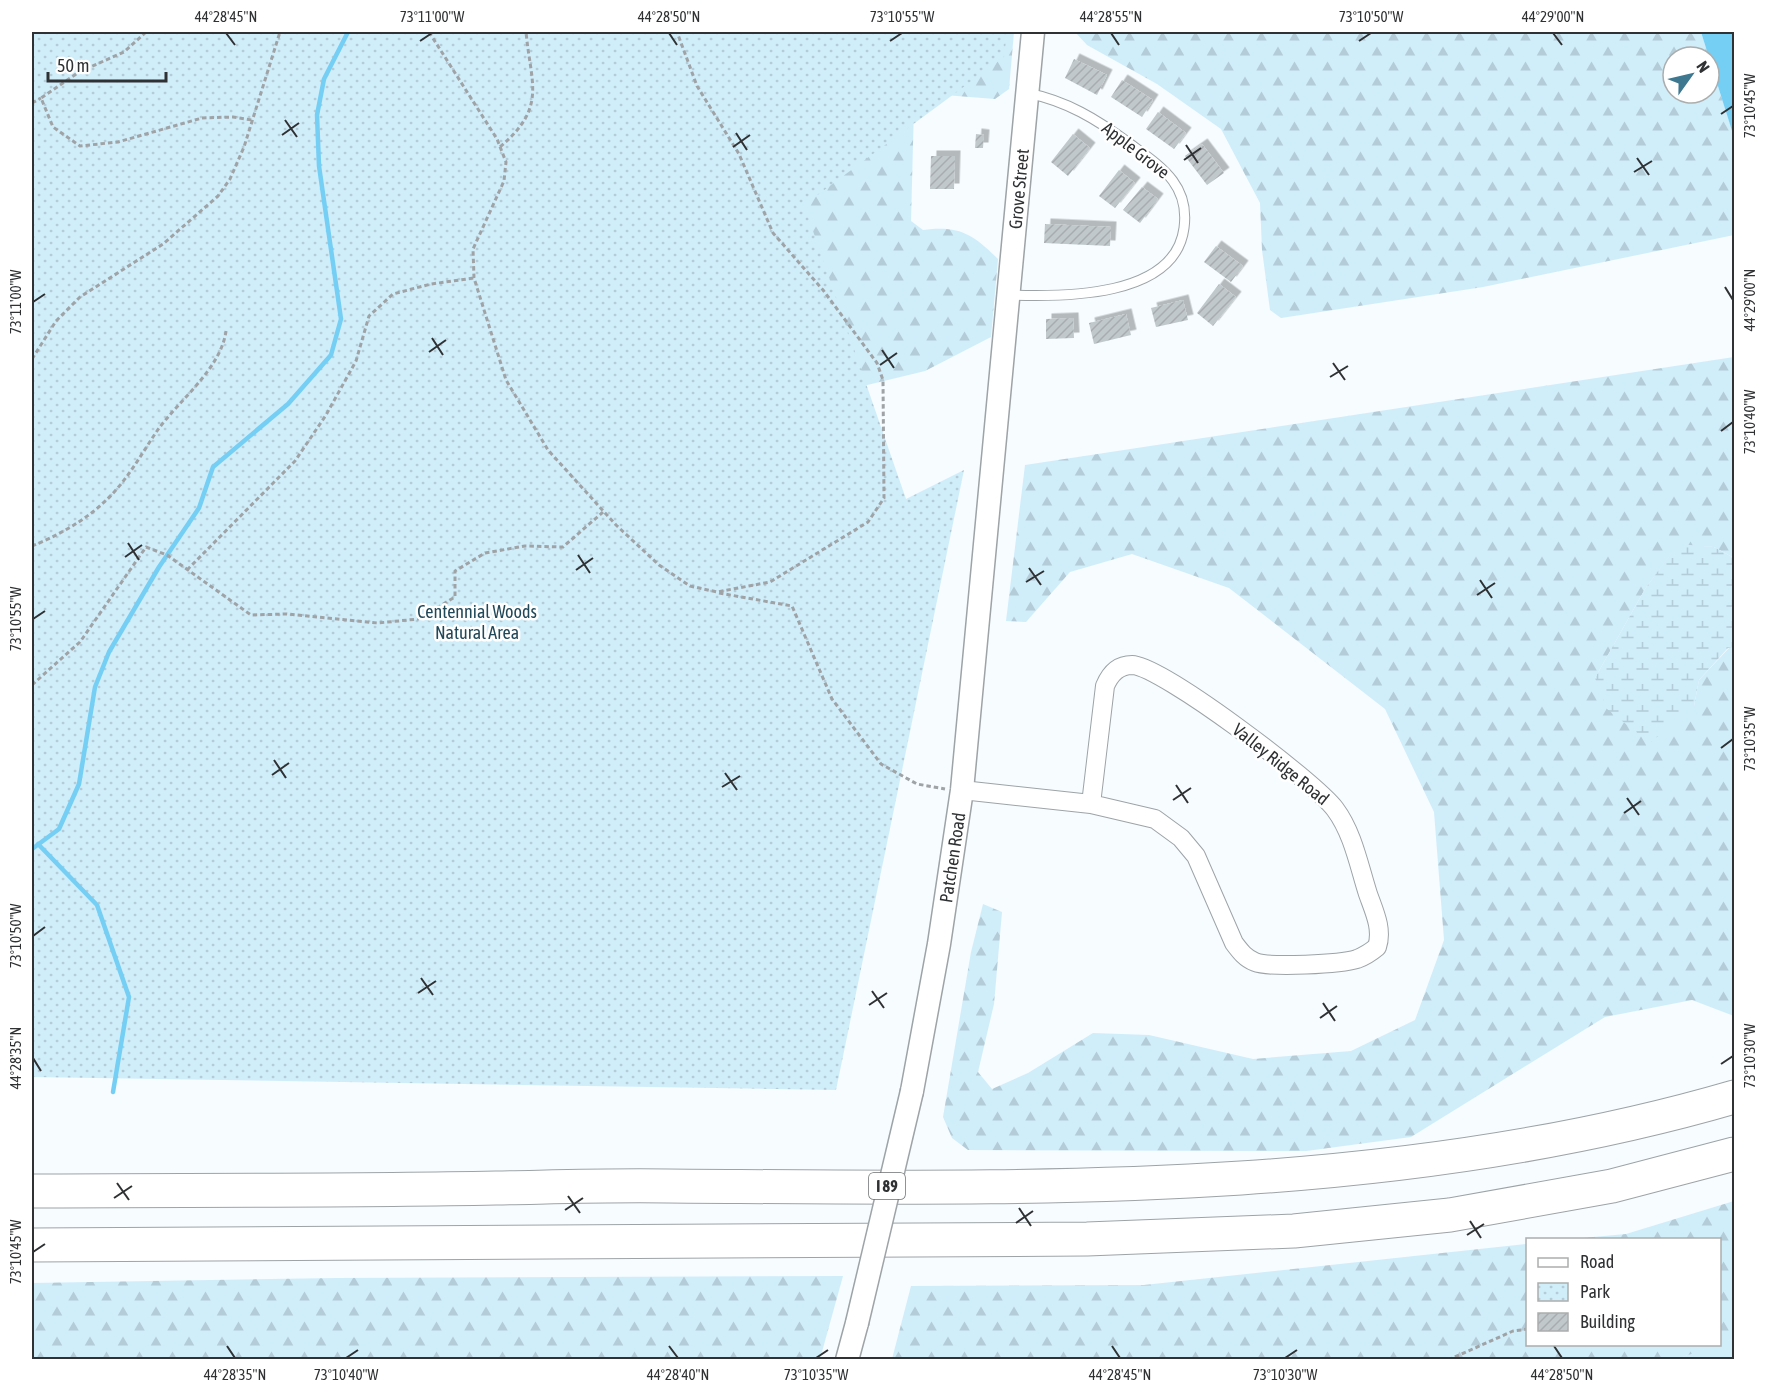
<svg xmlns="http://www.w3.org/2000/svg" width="1766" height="1391" font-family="'Asap Condensed',sans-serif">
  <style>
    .grass { fill: #d0edfa }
    .forest { fill: url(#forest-firs) }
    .wetland { fill: url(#wetland-marsh) }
    .park { fill: url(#park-dots) }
    .water { fill: #75cef4 }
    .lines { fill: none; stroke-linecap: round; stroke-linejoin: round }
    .stream { stroke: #75cef4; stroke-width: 4.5 }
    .building { fill: url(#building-hatch); filter: url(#shadow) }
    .service-casing { stroke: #9da3a6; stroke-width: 11 }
    .minor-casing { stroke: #9da3a6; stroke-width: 20 }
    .tertiary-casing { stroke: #9da3a6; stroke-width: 25 }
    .motorway-casing { stroke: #9da3a6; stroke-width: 35 }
    .path { stroke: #9fa3a6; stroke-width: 3; stroke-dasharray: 4.5 3; stroke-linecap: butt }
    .service { stroke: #fff; stroke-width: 9 }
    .minor { stroke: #fff; stroke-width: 18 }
    .tertiary { stroke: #fff; stroke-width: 22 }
    .motorway { stroke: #fff; stroke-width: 33 }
    .tertiary-bridge-casing { stroke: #9da3a6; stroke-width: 25; stroke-linecap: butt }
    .tertiary-bridge { stroke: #fff; stroke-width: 22 }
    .ticks { fill: none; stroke: #2f3133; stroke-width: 2 }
    .labels { text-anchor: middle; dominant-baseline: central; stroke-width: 5; stroke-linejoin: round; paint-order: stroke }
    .shield { fill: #fff; stroke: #6d6f70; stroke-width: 1.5 }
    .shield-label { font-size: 16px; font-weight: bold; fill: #2f3133 }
    .street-label { font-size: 18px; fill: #2f3133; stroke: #fff }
    .park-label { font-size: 18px; fill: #214859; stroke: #fff }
    .neatline { fill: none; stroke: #2f3133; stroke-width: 2 }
    .ticks-label { font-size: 15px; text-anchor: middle; fill: #2f3133 }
  </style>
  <defs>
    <pattern id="forest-firs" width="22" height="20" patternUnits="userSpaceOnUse" patternTransform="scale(1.5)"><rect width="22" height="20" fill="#d0edfa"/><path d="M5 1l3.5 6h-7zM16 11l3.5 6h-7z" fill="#b3ccd7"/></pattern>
    <pattern id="wetland-marsh" width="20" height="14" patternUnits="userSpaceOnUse" patternTransform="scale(1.5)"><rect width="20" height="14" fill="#d0edfa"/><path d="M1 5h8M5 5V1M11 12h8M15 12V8" fill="none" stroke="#b3ccd7"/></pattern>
    <pattern id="park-dots" width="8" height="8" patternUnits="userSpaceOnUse" patternTransform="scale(1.5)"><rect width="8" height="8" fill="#d0edfa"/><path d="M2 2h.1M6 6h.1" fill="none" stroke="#b3ccd7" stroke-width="1.8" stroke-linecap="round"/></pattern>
    <pattern id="building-hatch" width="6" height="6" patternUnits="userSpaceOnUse" patternTransform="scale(1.5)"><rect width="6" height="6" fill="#c1c8cb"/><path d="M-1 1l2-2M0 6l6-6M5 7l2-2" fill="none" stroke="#a6acaf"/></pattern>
    <filter id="shadow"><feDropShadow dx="5.5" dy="-5.5" stdDeviation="0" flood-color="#0004"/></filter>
  </defs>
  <rect width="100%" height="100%" fill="#f6fcff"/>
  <path class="grass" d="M1734,1338V1359L1674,1360Z"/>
  <path class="forest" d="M492,32H1014L1009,89L995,99L932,94L914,105L911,221L923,230C959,225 973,234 998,259L991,337L925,371L797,402Z
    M1075,32H1701L1709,57H1673V93H1709V58L1734,136V235L1483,287L1281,318L1270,310L1262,250L1260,203L1221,129L1157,84L1087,45Z
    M1734,357V558L1714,547L1678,545L1645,589L1595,678L1694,706L1699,680L1729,648L1734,647V1016L1692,1000L1605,1017L1411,1137L1306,1151L968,1150L952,1138L943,1117L971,952L983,904L1002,912L994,1004L978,1072L992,1089L1028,1073L1093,1033L1149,1035L1253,1059L1351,1051L1415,1020L1444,940L1434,812L1385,709L1229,588L1132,554L1070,572L1026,622L1006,621L1025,465Z
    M1734,1201V1338L1720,1344V1240L1571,1239L1626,1234Z
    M1527,1244L1528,1344L1717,1345L1674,1360L892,1359L911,1286L1144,1285Z
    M843,1276L820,1359H32V1283L337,1278Z"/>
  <path class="wetland" d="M1678,544L1714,547L1734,558V647L1728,648L1699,680L1694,706L1650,743L1607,709L1595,678L1645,589Z"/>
  <path class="park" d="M32,32H1007L1004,57L804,205L906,499L964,470L836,1090L32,1077Z"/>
  <path class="water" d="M1701,32H1734V136L1733,134Z"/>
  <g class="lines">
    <path class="stream" d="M38,844L97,905L129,997L113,1092
      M32,849L59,829L79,784L95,687L109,652L159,567L199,508L213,467L288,404L331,355L341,319L319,166L317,115L324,79L348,32"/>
  </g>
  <path class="building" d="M1074,59L1107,75L1097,95L1065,78Z
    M1122,80L1153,100L1142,117L1111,97Z
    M1158,112L1186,133L1174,149L1146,129Z
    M976,134L984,135L983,148H975Z
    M1073,134L1090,148L1068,176L1051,162Z
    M1202,144L1224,173L1207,185L1185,156Z
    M931,156H955L954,189H930Z
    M1119,170L1135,183L1115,208L1099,196Z
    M1142,187L1158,199L1140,223L1123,210Z
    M1045,224L1111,227L1110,246L1044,243Z
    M1216,246L1243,266L1231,282L1204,262Z
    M1219,284L1236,297L1213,326L1197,313Z
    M1183,300L1188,320L1156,327L1151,308Z
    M1126,314L1131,335L1094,344L1089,323Z
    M1073,318L1074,338L1046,339V319Z"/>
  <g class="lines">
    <defs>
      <path id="service" d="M1009,295C1063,297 1175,298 1184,228C1190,184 1160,166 1129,143C1096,119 1067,101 1027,93"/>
      <path id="minor" d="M962,790L1091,804L1155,819L1181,838L1196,856L1234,943C1240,951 1245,958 1255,962C1270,968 1341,964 1357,959C1365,956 1371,952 1377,947C1383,929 1374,911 1368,894C1359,866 1353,833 1335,809C1315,782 1162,666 1132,665C1118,665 1110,674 1105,686L1091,804"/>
      <g id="tertiary">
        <path id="s1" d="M912,1091L939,944L962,790L1033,32"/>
        <path d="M847,1360L857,1323"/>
      </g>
      <path id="motorway" d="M32,1191C186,1190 341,1191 496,1188C553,1187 610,1185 668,1186C1025,1188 1388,1198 1734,1097
        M32,1245L1087,1239L1294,1231L1450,1215L1612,1186L1734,1154"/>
    </defs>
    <use href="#service" class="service-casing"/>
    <use href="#minor" class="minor-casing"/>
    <use href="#tertiary" class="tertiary-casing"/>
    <use href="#motorway" class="motorway-casing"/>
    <path class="path" d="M146,32L124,52L79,72L41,98L53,127L80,146L118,142L202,118L233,117L252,120
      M429,32L497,139L506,162L504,181L473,249L474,278L506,380L548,450L616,525L659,565L690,586L717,592L770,582L868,522L884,498L883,380L877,363L823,290L773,233L739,154L697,86L677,32
      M32,103L41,98
      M500,147C547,107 531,85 526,32
      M32,359L56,321L80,297L163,244L218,196L230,179L244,147L280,32
      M32,546C55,537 84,521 102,504C126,483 140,456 157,431C178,401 221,369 226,331
      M187,570L295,461L326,415L356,361L369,316L393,294L431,284L474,278
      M719,593L792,606L832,699L881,764L917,784L945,789
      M32,685L80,642L146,547L167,555L251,615L287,614L378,623L418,619L455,597V571L485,553L525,546L563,547L603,512
      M1448,1360L1513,1331L1528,1329"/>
    <use href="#service" class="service"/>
    <use href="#minor" class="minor"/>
    <use href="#tertiary" class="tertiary"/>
    <use href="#motorway" class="motorway"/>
    <defs>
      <path id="tertiary-bridge" d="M857,1323L912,1091"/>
    </defs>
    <use href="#tertiary-bridge" class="tertiary-bridge-casing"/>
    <use href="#tertiary-bridge" class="tertiary-bridge"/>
  </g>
  <path class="ticks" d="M226,33L235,45M669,33L677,45M1111,33L1119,45M1553,33L1562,45M420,41L432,33M890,41L902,33M1359,41L1371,33M1721,114L1733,106M285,120L297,137M736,133L747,150M282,135L299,123M1186,145L1198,163M733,147L750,135M1637,158L1649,175M1184,160L1201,148M1634,172L1652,161M1725,287L1733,300M33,302L45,294M432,338L443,355M882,350L894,368M429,352L446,340M1333,363L1345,380M880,365L897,353M1330,377L1348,366M1721,431L1733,422M128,543L139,560M578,555L590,573M125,557L142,545M1029,568L1041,585M576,570L593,558M1480,580L1492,598M1026,582L1044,571M1477,595L1495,583M33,619L45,611M1721,748L1733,739M274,760L286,778M725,773L737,790M272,775L289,763M1176,785L1188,803M722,787L740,776M1627,798L1639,815M1173,800L1191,788M1624,813L1641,801M33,936L45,927M421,978L433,995M872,991L884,1008M418,993L436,981M1323,1003L1335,1021M869,1005L887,993M1320,1018L1337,1006M33,1058L41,1071M1721,1064L1733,1056M117,1183L129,1200M568,1196L580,1213M114,1198L132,1186M1019,1208L1031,1226M565,1210L583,1198M1470,1221L1481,1238M1016,1223L1033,1211M1467,1235L1484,1224M33,1252L45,1244M227,1346L235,1358M669,1346L678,1358M1112,1346L1120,1358M1554,1346L1562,1358M346,1358L358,1350M816,1358L828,1350M1285,1358L1297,1350"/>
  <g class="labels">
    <rect class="shield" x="869" y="1173" width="36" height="26" rx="4.5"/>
    <g class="shield-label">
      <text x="887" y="1186">I 89</text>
    </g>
    <g class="street-label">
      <text transform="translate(1136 150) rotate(38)">Apple Grove</text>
      <text stroke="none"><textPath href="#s1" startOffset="909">Grove Street</textPath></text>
      <text transform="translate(1281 764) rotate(39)">Valley Ridge Road</text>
      <text stroke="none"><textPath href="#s1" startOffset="237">Patchen Road</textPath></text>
    </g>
    <g class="park-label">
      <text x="477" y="611">Centennial Woods<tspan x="477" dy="21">Natural Area</tspan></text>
    </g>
  </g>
  <rect width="1766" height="1391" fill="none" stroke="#ffffff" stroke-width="66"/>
  <rect x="1526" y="1238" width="195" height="108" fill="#ffffff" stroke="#acadad" stroke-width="1.5"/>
  <rect x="1538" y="1258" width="30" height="9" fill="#ffffff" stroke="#acadad" stroke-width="1.5"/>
  <text x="1580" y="1268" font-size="18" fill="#2f3133">Road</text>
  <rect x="1538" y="1283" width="30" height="18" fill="url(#park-dots)" stroke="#acadad" stroke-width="1.5"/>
  <text x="1580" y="1298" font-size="18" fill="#2f3133">Park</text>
  <rect x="1538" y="1313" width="30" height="18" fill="url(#building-hatch)" stroke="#acadad" stroke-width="1.5"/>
  <text x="1580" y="1328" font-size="18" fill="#2f3133">Building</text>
  <g transform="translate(1691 75) rotate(56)"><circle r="28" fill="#ffffff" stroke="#acadad" stroke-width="1.5"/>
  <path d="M0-4.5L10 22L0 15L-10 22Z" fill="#3d7890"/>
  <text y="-9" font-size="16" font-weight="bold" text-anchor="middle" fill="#2f3133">N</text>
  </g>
  <path d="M48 72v9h118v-9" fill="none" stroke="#2f3133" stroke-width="3"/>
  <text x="57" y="72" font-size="18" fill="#2f3133" stroke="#ffffff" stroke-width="4.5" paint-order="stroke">50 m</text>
  <rect x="33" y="33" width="1700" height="1325" class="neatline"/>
  <g class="ticks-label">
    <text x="226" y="22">44°28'45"N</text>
    <text x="432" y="22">73°11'00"W</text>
    <text x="669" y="22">44°28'50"N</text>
    <text x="902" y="22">73°10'55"W</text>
    <text x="1111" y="22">44°28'55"N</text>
    <text x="1371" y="22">73°10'50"W</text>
    <text x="1553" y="22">44°29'00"N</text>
    <text transform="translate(1750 106) rotate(-90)" y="5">73°10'45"W</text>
    <text transform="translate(1750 300) rotate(-90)" y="5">44°29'00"N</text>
    <text transform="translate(16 302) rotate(-90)" y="5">73°11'00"W</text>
    <text transform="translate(1750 422) rotate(-90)" y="5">73°10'40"W</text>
    <text transform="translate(16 619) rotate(-90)" y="5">73°10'55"W</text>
    <text transform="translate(1750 739) rotate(-90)" y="5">73°10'35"W</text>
    <text transform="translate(16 936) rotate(-90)" y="5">73°10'50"W</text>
    <text transform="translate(1750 1056) rotate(-90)" y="5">73°10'30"W</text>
    <text transform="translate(16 1058) rotate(-90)" y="5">44°28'35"N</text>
    <text transform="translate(16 1252) rotate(-90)" y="5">73°10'45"W</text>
    <text x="235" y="1380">44°28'35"N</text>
    <text x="346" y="1380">73°10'40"W</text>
    <text x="678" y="1380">44°28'40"N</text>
    <text x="816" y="1380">73°10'35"W</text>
    <text x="1120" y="1380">44°28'45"N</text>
    <text x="1285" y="1380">73°10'30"W</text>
    <text x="1562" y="1380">44°28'50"N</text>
  </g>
</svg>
